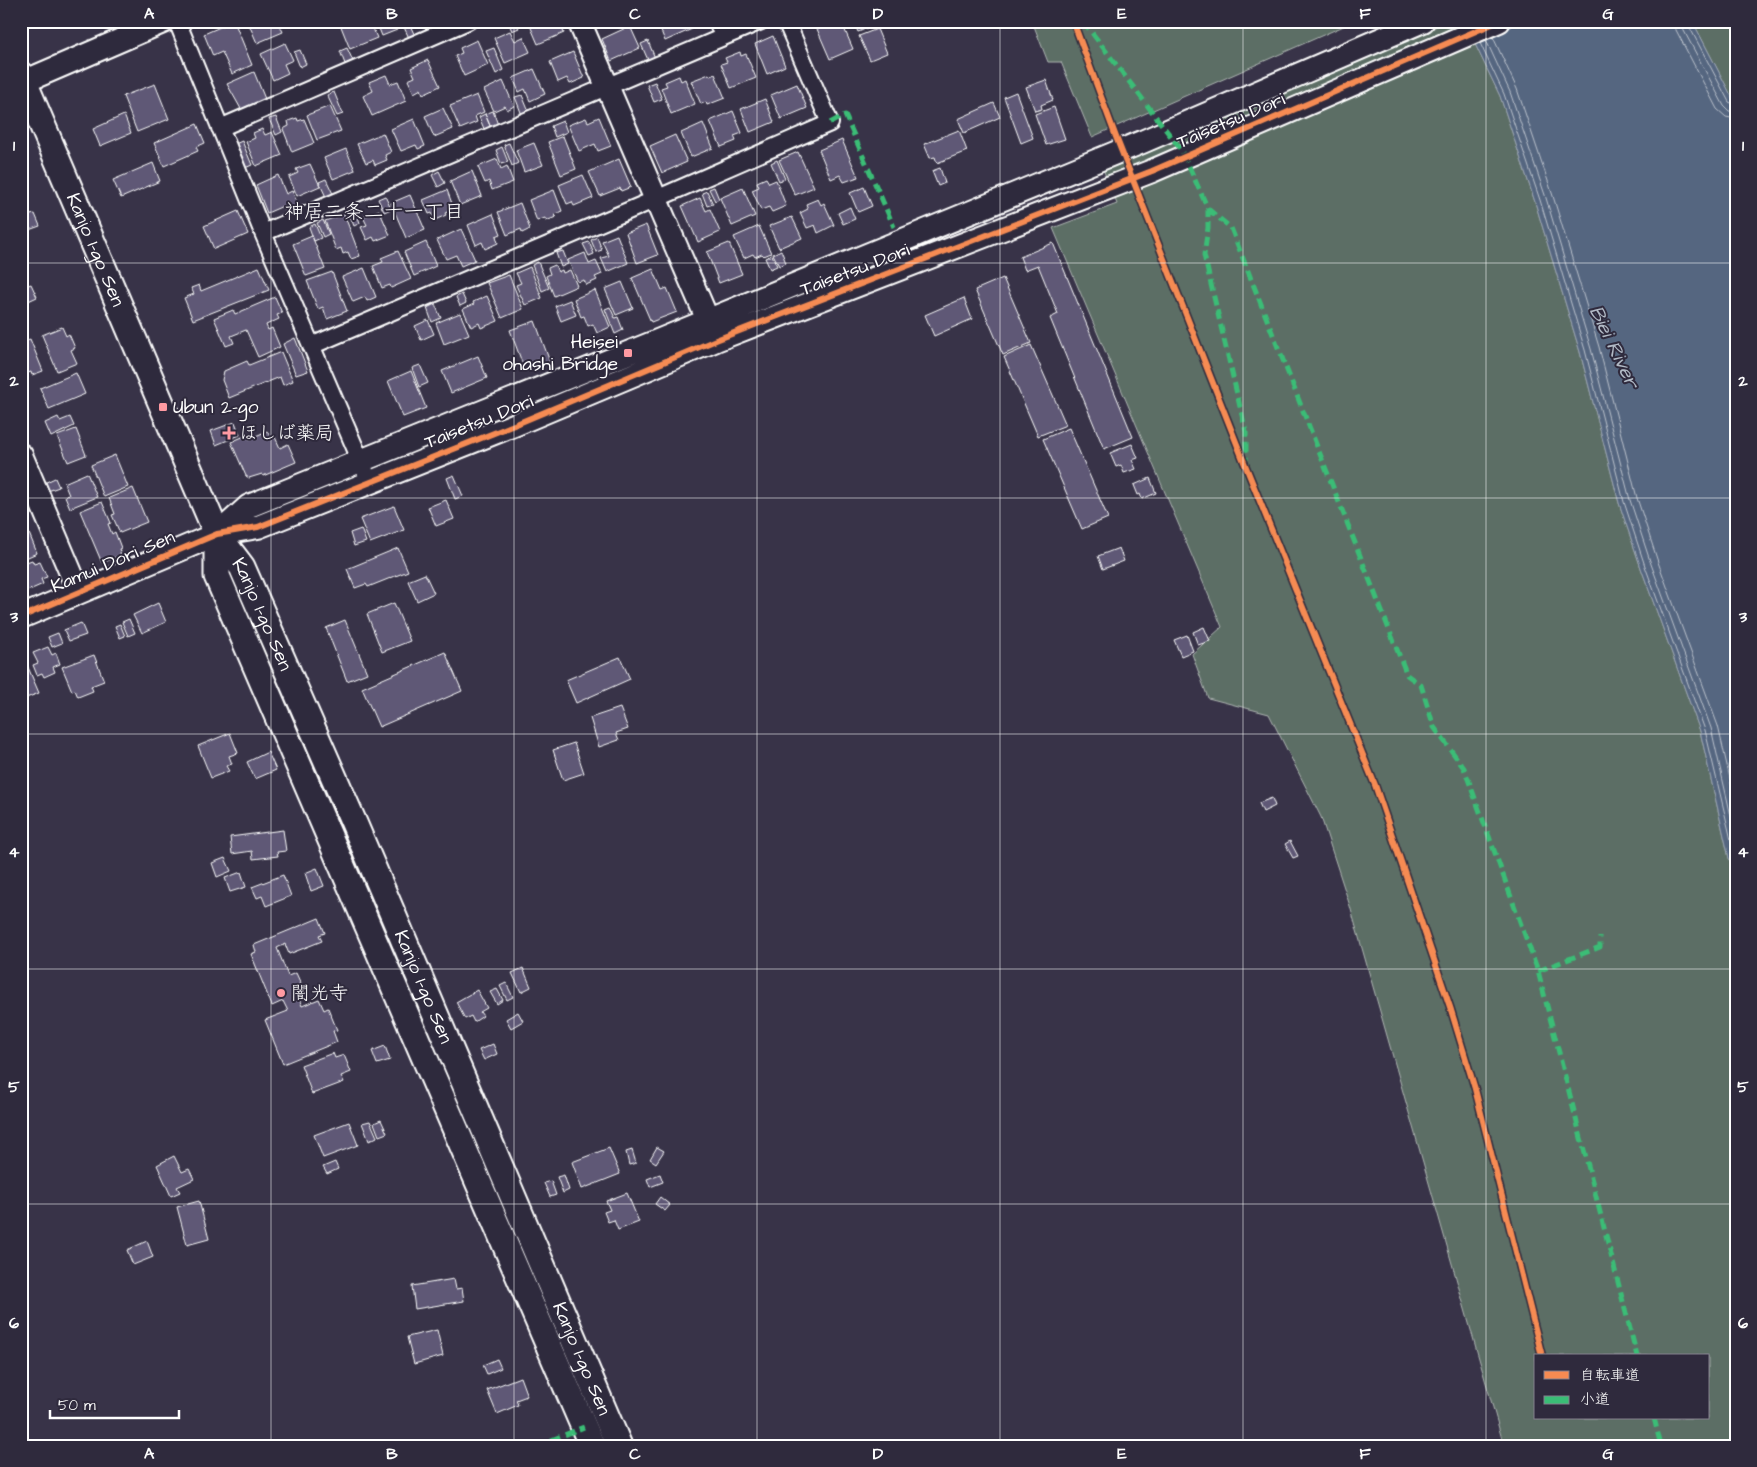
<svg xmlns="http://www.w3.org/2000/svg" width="1757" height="1467" font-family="'Architects Daughter','Klee One',sans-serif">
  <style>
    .green { fill: #5c6e65; stroke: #aeb6b2; fill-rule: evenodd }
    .water { fill: #556680; stroke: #99a3b3 }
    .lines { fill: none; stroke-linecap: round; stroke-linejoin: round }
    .shore { stroke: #bbc2cc; stroke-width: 1 }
    .building { fill: #5e5976; stroke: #fff }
    .street-casing { stroke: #fff; stroke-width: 20 }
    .secondary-casing { stroke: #fff; stroke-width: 26 }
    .primary-casing { stroke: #fff; stroke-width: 29 }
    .street { stroke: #2f2a3d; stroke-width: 16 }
    .secondary { stroke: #2f2a3d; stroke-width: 22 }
    .primary { stroke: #2f2a3d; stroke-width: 25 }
    .quiet { stroke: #3abd76; stroke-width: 5; stroke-dasharray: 10 5; stroke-linecap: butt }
    .cycleway-casing { stroke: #2f2a3d; stroke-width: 9 }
    .cycleway { stroke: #f68b52; stroke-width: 6 }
    .grid { fill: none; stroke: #fff; stroke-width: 1; stroke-opacity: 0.55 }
    .poi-dot { fill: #ff9aa2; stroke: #2f2a3d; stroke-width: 2 }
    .labels { text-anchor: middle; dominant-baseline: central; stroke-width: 4; stroke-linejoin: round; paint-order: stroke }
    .street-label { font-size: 19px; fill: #fff; stroke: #2f2a3d }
    .poi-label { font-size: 19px; fill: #fff; stroke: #2f2a3d; text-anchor: start }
    .neighbourhood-label { font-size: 20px; fill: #fff; stroke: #2f2a3d }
    .water-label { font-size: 20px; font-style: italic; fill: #b2bac6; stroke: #2f2a3d }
    .neatline { fill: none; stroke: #fff; stroke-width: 2 }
    .grid-label { font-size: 16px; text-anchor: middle; font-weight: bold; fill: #fff }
  </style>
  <rect width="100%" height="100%" fill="#383348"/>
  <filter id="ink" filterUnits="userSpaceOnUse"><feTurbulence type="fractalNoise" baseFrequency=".02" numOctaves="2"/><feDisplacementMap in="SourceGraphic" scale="10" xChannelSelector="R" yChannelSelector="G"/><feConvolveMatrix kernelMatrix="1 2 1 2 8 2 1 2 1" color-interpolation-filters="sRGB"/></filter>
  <g filter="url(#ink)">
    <path class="green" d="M1032,21H1355L1092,137L1061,62H1048Z
      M1449,21H1464L1500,96L1535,202L1580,352L1619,503L1641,568L1700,731L1729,858L1736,872V1446H1504L1350,906L1321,817L1269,714L1208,698L1192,654L1222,627L1053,228L1117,204L1103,169L1201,130ZM1536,1356H1708V1418H1536Z
      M1684,21H1736V105L1694,24Z"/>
    <path class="water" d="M1464,21H1684L1694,24L1736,105V872L1729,858L1700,731L1641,568L1619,503L1580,352L1535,202L1500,96Z"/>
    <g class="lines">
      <path class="shore" d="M1674,21L1676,30L1717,109L1726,117L1736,119
        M1682,21L1683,29L1724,106L1729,111L1736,112
        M1688,21L1689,26L1729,102L1736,105
        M1493,37L1517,89L1553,196L1599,347L1637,498L1658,562L1718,726L1736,805
        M1486,40L1510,92L1546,198L1591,349L1630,500L1651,564L1711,728L1736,838
        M1480,43L1504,94L1540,200L1585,350L1624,502L1645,566L1705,730L1736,861"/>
    </g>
    <path class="building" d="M234,21L252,65L232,74L222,52L213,56L204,34Z
      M250,21H278L283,32L257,43L248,22Z
      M348,21H370L377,38L350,49L340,24Z
      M376,21H401L395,24L397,30L382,36Z
      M508,21H515L519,28L512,31Z
      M533,21H559L564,33L538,44L529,23Z
      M652,21H689L692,29L665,41L659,26L655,27Z
      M816,21H841L853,49L830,59L814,22Z
      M853,21H874L876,25L858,32Z
      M409,23L415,36L409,38L403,25Z
      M630,26L640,48L611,61L602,39Z
      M877,29L887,53L870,60L859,36Z
      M510,31L515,41L523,37L530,52L505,63L494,38Z
      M773,36L785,66L767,74L755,44Z
      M477,40L488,65L464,76L455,56L462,53L460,48Z
      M648,41L655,58L648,60L641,44Z
      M285,43L293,60L284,64L288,73L273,80L261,54Z
      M347,48L353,61L345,64L340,51Z
      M494,48L503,70L496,74L486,51Z
      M300,50L306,64L300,67L294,52Z
      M573,52L584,78L570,84L567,78L558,82L550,62Z
      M740,52L741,56L746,54L756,78L731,88L721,64L727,62L725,58Z
      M428,60L440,86L423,94L421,89L414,93L408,80L415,77L411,68Z
      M534,69L545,94L530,101L525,89L519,92L513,78Z
      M254,72L265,99L241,109L227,84Z
      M709,74L710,76L715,74L725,98L707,105L706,102L701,104L691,81Z
      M386,75L390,84L398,81L406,101L372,116L363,96L373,91L369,82Z
      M679,76L681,81L685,79L695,104L671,114L661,88L667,86L665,82Z
      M1046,80L1053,100L1041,105L1042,109L1035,111L1026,87Z
      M503,81L514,106L507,110L505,106L494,111L484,90Z
      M655,82L662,99L654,102L647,85Z
      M155,84L169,119L137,132L123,96Z
      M797,84L807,108L781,119L771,95Z
      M334,92L343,114L337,116L327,95Z
      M1016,92L1033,138L1021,143L1004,97Z
      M477,95L484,112L475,116L477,122L460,129L450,106Z
      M522,95L529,112L522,115L515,97Z
      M765,99L774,122L750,132L741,109Z
      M994,103L1000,117L964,133L958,119Z
      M330,106L341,131L317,140L307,115Z
      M1054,107L1065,139L1046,145L1035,114Z
      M443,108L453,129L434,137L425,116Z
      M493,111L498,125L491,128L485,114Z
      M733,111L742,133L734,136L736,141L721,147L710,121Z
      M485,114L491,128L485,131L479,117Z
      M124,115L131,133L100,146L93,129Z
      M276,117L282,132L276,135L269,119Z
      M599,117L611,146L598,151L595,144L579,151L568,125L586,118L588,122Z
      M297,118L298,121L304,119L314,143L292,152L283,129L289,126L288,121Z
      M414,119L425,146L418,149L416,145L401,151L391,129Z
      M563,121L567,132L555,137L551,126Z
      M703,123L713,148L691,157L681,133Z
      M197,124L205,143L196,147L198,151L164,166L154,143Z
      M262,129L265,135L272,132L282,155L256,166L246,142L255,138L253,133Z
      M959,130L967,151L937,163L935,157L930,158L924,144Z
      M383,133L391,152L385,155L387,160L375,165L373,160L366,163L357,144Z
      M675,135L687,162L662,173L650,146Z
      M563,136L576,169L561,175L548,142Z
      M842,140L858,177L844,182L840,175L831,179L819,150Z
      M242,141L252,165L245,168L235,144Z
      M509,143L518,163L512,166L504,145Z
      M534,143L543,165L524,172L516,150Z
      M502,147L508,162L501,164L496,150Z
      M346,149L355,170L333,179L324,158Z
      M798,152L814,187L795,195L779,160Z
      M497,159L501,169L507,166L513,182L492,190L489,181L485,183L478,167Z
      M619,159L631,187L621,191L620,188L600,196L589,172Z
      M777,160L785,179L779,181L771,163Z
      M153,163L160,181L121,198L113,180Z
      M310,164L320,186L297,196L289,177L298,173L296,169Z
      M940,168L945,183L938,186L932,171Z
      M439,171L445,183L438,187L432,175Z
      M472,171L482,196L460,205L450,181Z
      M278,175L286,194L292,191L300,209L287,215L283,206L267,213L256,185Z
      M583,175L593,198L574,206L572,202L567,204L559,185Z
      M766,178L769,183L776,180L786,206L772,212L769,207L761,210L752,190L759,187L757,182Z
      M326,179L334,196L327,199L319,182Z
      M714,187L719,199L715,201L709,189Z
      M864,187L872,206L858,212L850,193Z
      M743,188L755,216L732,226L720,198Z
      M447,190L454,209L445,213L446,215L435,220L432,213L429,214L423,200Z
      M554,190L562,211L555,214L556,217L546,221L545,218L537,221L529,200Z
      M707,191L713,204L707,206L702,193Z
      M410,195L425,230L406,238L391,203Z
      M385,196L391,209L384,212L378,199Z
      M700,198L706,211L710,209L720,232L698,242L682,206Z
      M818,199L821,205L824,203L834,225L818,233L815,225L807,228L800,213L808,209L806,204Z
      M520,203L530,229L522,233L521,229L507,235L498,212Z
      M850,207L855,219L843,224L838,213Z
      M379,210L390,235L375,241L373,237L367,240L361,227L367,225L363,217Z
      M238,211L248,234L214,249L204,226Z
      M356,211L360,223L354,226L349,213Z
      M35,214L40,226L26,231L21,217Z
      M344,214L360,256L351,259L348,252L343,254L341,248L336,250L325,221Z
      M493,214L501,234L496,236L498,243L485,249L482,242L476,245L468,225Z
      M792,217L802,238L779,248L769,226Z
      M323,220L329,234L323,237L317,223Z
      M315,224L321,238L314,241L309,227Z
      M646,225L658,255L637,263L626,233Z
      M759,226L771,253L764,256L762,254L755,257L753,254L744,258L734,237Z
      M461,229L475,260L461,266L456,255L446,259L437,240Z
      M617,235L628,263L607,272L601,258L609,256L602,241Z
      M312,236L325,269L306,276L293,244Z
      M597,237L602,250L596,252L591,240Z
      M426,242L436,266L414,276L404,252Z
      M589,242L594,254L589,256L583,244Z
      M729,243L742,274L719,283L707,252Z
      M1053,243L1133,437L1104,449L1050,318L1058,314L1038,265L1025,270L1020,257Z
      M781,250L786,263L779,266L773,254Z
      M398,251L411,279L391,288L390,285L382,288L373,266L383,262L381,258Z
      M563,251L568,264L561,267L556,253Z
      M585,253L589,264L596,261L602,274L595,277L597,280L586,285L584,280L578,282L568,260Z
      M772,255L777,266L770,269L765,258Z
      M538,262L549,288L542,291L532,265Z
      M555,265L558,272L562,270L563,273L570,270L577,286L554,296L546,276L550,274L548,268Z
      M259,267L269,290L193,320L184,298L194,294L191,288L199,285L201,291Z
      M530,267L542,298L525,305L516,285L521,283L516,273Z
      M364,268L376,297L367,301L365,297L353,302L342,277Z
      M653,269L662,290L667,288L677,312L651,322L632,278Z
      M332,272L347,311L327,319L323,307L318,309L307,281Z
      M509,275L523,309L502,318L487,283Z
      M1003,278L1031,343L1003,355L975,290Z
      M622,282L633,308L616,315L605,289Z
      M31,284L37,297L22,304L21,288Z
      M595,290L610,327L597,333L593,324L588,326L584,316L581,317L574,299Z
      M462,294L466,303L460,306L456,297Z
      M487,296L498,321L481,328L479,323L471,327L463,309L474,304L473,302Z
      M275,297L282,313L277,315L279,319L266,325L268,330L272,328L280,347L258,357L246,330L231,336L234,343L226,346L214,318L233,310L235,314Z
      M964,298L972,319L934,336L925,315Z
      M570,300L576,315L561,321L555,306Z
      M435,304L441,318L432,322L427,308Z
      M610,307L615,318L618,317L623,330L615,334L605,309Z
      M460,313L469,334L444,344L436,323Z
      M428,320L434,334L421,340L415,326Z
      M535,321L550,362L540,365L538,360L523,365L510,330Z
      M62,327L66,336L69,334L75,348L71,350L77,363L57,371L42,335Z
      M295,338L308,371L296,375L283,344Z
      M30,339L43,371L32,375L31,372L21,375V343Z
      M1031,345L1066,425L1038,436L1004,357Z
      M281,352L293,381L283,385L280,377L229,398L222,380L224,371L247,361L249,365Z
      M478,356L487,378L451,393L442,371Z
      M420,365L428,383L419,387L412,368Z
      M411,371L426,408L403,417L388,381Z
      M76,373L85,394L49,409L40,388Z
      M58,417L60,421L70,417L74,426L51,437L45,423Z
      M235,422L240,435L216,445L211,431Z
      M1069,428L1108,518L1082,529L1043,439Z
      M76,429L86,455L68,462L57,436Z
      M267,431L271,439L275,437L280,448L288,444L296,462L263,476L262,474L249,478L246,476L231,442L247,435L249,439Z
      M1132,444L1138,458L1132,460L1136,469L1124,473L1121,465L1116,467L1110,453Z
      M115,455L128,487L104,497L91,465Z
      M87,473L97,497L70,508L65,496L69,495L64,483Z
      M454,475L463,496L455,499L447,478Z
      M55,478L59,487L45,492L42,484Z
      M1150,478L1156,493L1142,499L1140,494L1138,495L1134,485Z
      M133,488L147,522L120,533L112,515L115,514L109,498Z
      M446,500L454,519L436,526L428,507Z
      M102,502L111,523L108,524L112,534L115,532L121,548L119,549L121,555L102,563L80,511Z
      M394,506L404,530L370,543L360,519Z
      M26,526L37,553L21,560V528Z
      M361,529L366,542L354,546L350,533Z
      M398,548L408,571L368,587L366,584L355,588L347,569Z
      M1119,548L1124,561L1103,569L1098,556Z
      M32,560L34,564L40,562L47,577L41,579L43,584L25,592L21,583V564Z
      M425,574L434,593L417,601L408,581Z
      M158,603L166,622L142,633L133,615Z
      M394,603L410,641L382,652L367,614Z
      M129,619L135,633L128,636L122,622Z
      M345,620L367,673L347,681L326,628Z
      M81,623L86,635L69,641L64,630Z
      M120,624L125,636L120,638L115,626Z
      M1204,627L1210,641L1198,645L1193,632Z
      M58,633L62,643L52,647L48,637Z
      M1187,635L1193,651L1181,656L1174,640Z
      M48,647L52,655L56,653L60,664L53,667L55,672L44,677L42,673L37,675L33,665L38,663L33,653Z
      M21,651L39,693L21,700Z
      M445,652L462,691L379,727L362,688Z
      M94,655L104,681L91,686L93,691L78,697L75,690L72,691L62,667Z
      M620,657L630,679L576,703L566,680Z
      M620,708L628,729L616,733L619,740L599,747L590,718Z
      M230,733L238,753L229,756L232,764L226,766L229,771L211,778L198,746Z
      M574,743L584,773L563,780L553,750Z
      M268,752L276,770L255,779L247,762Z
      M1272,798L1275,806L1263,812L1259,803Z
      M283,830L286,851L277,852L278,856L253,859L252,851L232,854L230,837Z
      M1290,841L1298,856L1293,858L1285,844Z
      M225,858L231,871L217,877L212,863Z
      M317,868L324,886L311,891L305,873Z
      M241,872L246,887L230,892L225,878Z
      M283,875L291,896L266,906L262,896L257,898L252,887Z
      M319,918L325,933L319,935L322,941L289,954L285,944L277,948L288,976L296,973L301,984L294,987L302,1006L319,999L324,1010L328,1008L337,1030L333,1031L337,1042L283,1064L265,1020L288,1011L283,1001L272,1006L251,954L256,952L254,945Z
      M523,968L531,987L521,992L512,973Z
      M506,983L513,997L507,1000L500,986Z
      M497,989L503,1000L497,1004L490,992Z
      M477,990L487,1008L480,1012L483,1016L474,1022L471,1016L465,1019L456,1002Z
      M518,1012L523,1021L511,1028L506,1019Z
      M493,1044L497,1054L484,1060L479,1050Z
      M385,1046L390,1060L377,1064L372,1051Z
      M333,1053L335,1058L344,1055L351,1072L341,1076L344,1082L312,1094L301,1065Z
      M381,1120L387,1133L379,1136L374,1123Z
      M370,1121L377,1137L369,1141L362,1123Z
      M349,1122L358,1145L323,1158L314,1135Z
      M657,1147L664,1151L656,1163L650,1159Z
      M609,1148L620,1174L582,1189L572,1162Z
      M632,1150L636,1163L629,1165L626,1152Z
      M174,1156L182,1172L189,1169L194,1179L177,1187L180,1192L171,1196L157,1165Z
      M335,1162L338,1169L327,1174L323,1167Z
      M660,1174L663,1182L650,1187L647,1179Z
      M564,1175L569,1190L563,1193L557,1177Z
      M551,1181L556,1195L550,1197L544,1183Z
      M627,1193L639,1222L618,1230L614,1220L608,1222L604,1212L610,1210L606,1201Z
      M660,1197L670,1205L665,1211L655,1204Z
      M199,1201L209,1239L187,1245L177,1207Z
      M147,1241L153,1257L133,1265L127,1250Z
      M454,1279L456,1289L462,1288L464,1301L415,1309L412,1286Z
      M437,1330L443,1356L414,1364L407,1337Z
      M497,1359L501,1368L487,1374L483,1365Z
      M520,1377L527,1396L516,1400L518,1405L497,1414L487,1390Z"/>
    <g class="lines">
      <defs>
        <path id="street" d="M177,21L263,233L365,471
          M717,21L723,37
          M220,128L468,21
          M263,233L761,21
          M311,346L656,199L830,123L786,21"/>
        <path id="secondary" d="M579,21L713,332
          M21,83L165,21
          M21,455L79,592
          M218,534L249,506L660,340L1142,142L1423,21
          M21,617L217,534L258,527L514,425L716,340L1152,171L1499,21"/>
        <g id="primary">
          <path id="s1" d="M21,75L217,534L242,567L354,823L619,1446"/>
          <path d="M217,534V576L592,1446"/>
        </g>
      </defs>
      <use href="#street" class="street-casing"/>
      <use href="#secondary" class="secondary-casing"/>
      <use href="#primary" class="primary-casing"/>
      <use href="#street" class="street"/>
      <use href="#secondary" class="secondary"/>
      <use href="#primary" class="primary"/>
      <path class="quiet" d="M1083,21L1182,151L1208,209V228L1204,255L1246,432V460
        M830,123L845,115L894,227
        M1208,209L1231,228L1407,675L1421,685L1434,727L1464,768L1538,971L1637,1356
        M1538,971L1600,947V937
        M1654,1418L1661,1446
        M537,1446L584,1427"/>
      <defs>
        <path id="cycleway" d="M1073,21L1116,137L1246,467L1375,785L1451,1010L1475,1089L1542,1356
          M21,617L217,534L258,527L514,425L716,340L1152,171L1499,21"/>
      </defs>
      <use href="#cycleway" class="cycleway-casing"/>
      <use href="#cycleway" class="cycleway"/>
    </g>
  </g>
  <path class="grid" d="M271,21V1446M514,21V1446M757,21V1446M1000,21V1446M1243,21V1446M1486,21V1446M21,263H1736M21,498H1736M21,734H1736M21,969H1736M21,1204H1736"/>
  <g class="poi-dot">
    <rect x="623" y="348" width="10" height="10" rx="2.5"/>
    <rect x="158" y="402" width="10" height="10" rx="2.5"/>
    <path d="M226.5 425.5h5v5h5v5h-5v5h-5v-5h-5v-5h5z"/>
    <circle cx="281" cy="993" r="5"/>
  </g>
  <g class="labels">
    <g class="street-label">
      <text transform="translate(1231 121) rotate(-23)">Taisetsu Dori</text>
      <text stroke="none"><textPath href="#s1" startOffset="190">Kanjo 1-go Sen</textPath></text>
      <text transform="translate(855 270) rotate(-21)">Taisetsu Dori</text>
      <text transform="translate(479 422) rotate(-22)">Taisetsu Dori</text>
      <text transform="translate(113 562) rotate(-23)">Kamui Dori Sen</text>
      <text stroke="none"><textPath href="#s1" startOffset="592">Kanjo 1-go Sen</textPath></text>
      <text stroke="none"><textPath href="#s1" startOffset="998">Kanjo 1-go Sen</textPath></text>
      <text stroke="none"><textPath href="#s1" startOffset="1402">Kanjo 1-go Sen</textPath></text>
    </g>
    <g class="poi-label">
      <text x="618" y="342" text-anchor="end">Heisei<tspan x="618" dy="22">ohashi Bridge</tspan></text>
      <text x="173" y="407">Ubun 2-go</text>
      <text x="239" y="433">ほしば薬局</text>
      <text x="291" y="993">闇光寺</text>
    </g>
    <g class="neighbourhood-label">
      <text x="374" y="212">神居二条二十一丁目</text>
    </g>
    <g class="water-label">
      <text transform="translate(1614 347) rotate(64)">Biei River</text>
    </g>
  </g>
  <rect width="1757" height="1467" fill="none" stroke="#2f2a3d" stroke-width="55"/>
  <rect x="1534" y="1354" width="175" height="65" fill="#2f2a3d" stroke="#827f8b"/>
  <rect x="1544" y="1371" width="25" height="8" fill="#f68b52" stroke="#827f8b"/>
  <text x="1580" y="1380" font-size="15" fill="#ffffff">自転車道</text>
  <rect x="1544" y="1396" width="25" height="8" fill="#3abd76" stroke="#827f8b"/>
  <text x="1580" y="1404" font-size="15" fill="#ffffff">小道</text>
  <path d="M50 1410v8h129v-8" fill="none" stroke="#ffffff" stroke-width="2.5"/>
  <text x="58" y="1410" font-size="15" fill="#ffffff" stroke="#2f2a3d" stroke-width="4" paint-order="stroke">50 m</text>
  <rect x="28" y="28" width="1702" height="1412" class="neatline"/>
  <g class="grid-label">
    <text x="149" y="19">A</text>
    <text x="392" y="19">B</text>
    <text x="635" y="19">C</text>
    <text x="878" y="19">D</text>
    <text x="1122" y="19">E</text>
    <text x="1365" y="19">F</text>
    <text x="1608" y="19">G</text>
    <text x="14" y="151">1</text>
    <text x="1743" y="151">1</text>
    <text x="14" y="386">2</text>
    <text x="1743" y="386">2</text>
    <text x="14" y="622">3</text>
    <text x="1743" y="622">3</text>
    <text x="14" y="857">4</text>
    <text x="1743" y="857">4</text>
    <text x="14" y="1092">5</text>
    <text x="1743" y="1092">5</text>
    <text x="14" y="1328">6</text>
    <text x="1743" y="1328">6</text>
    <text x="149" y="1459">A</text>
    <text x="392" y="1459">B</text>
    <text x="635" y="1459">C</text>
    <text x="878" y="1459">D</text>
    <text x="1122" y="1459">E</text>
    <text x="1365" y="1459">F</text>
    <text x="1608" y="1459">G</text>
  </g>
</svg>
